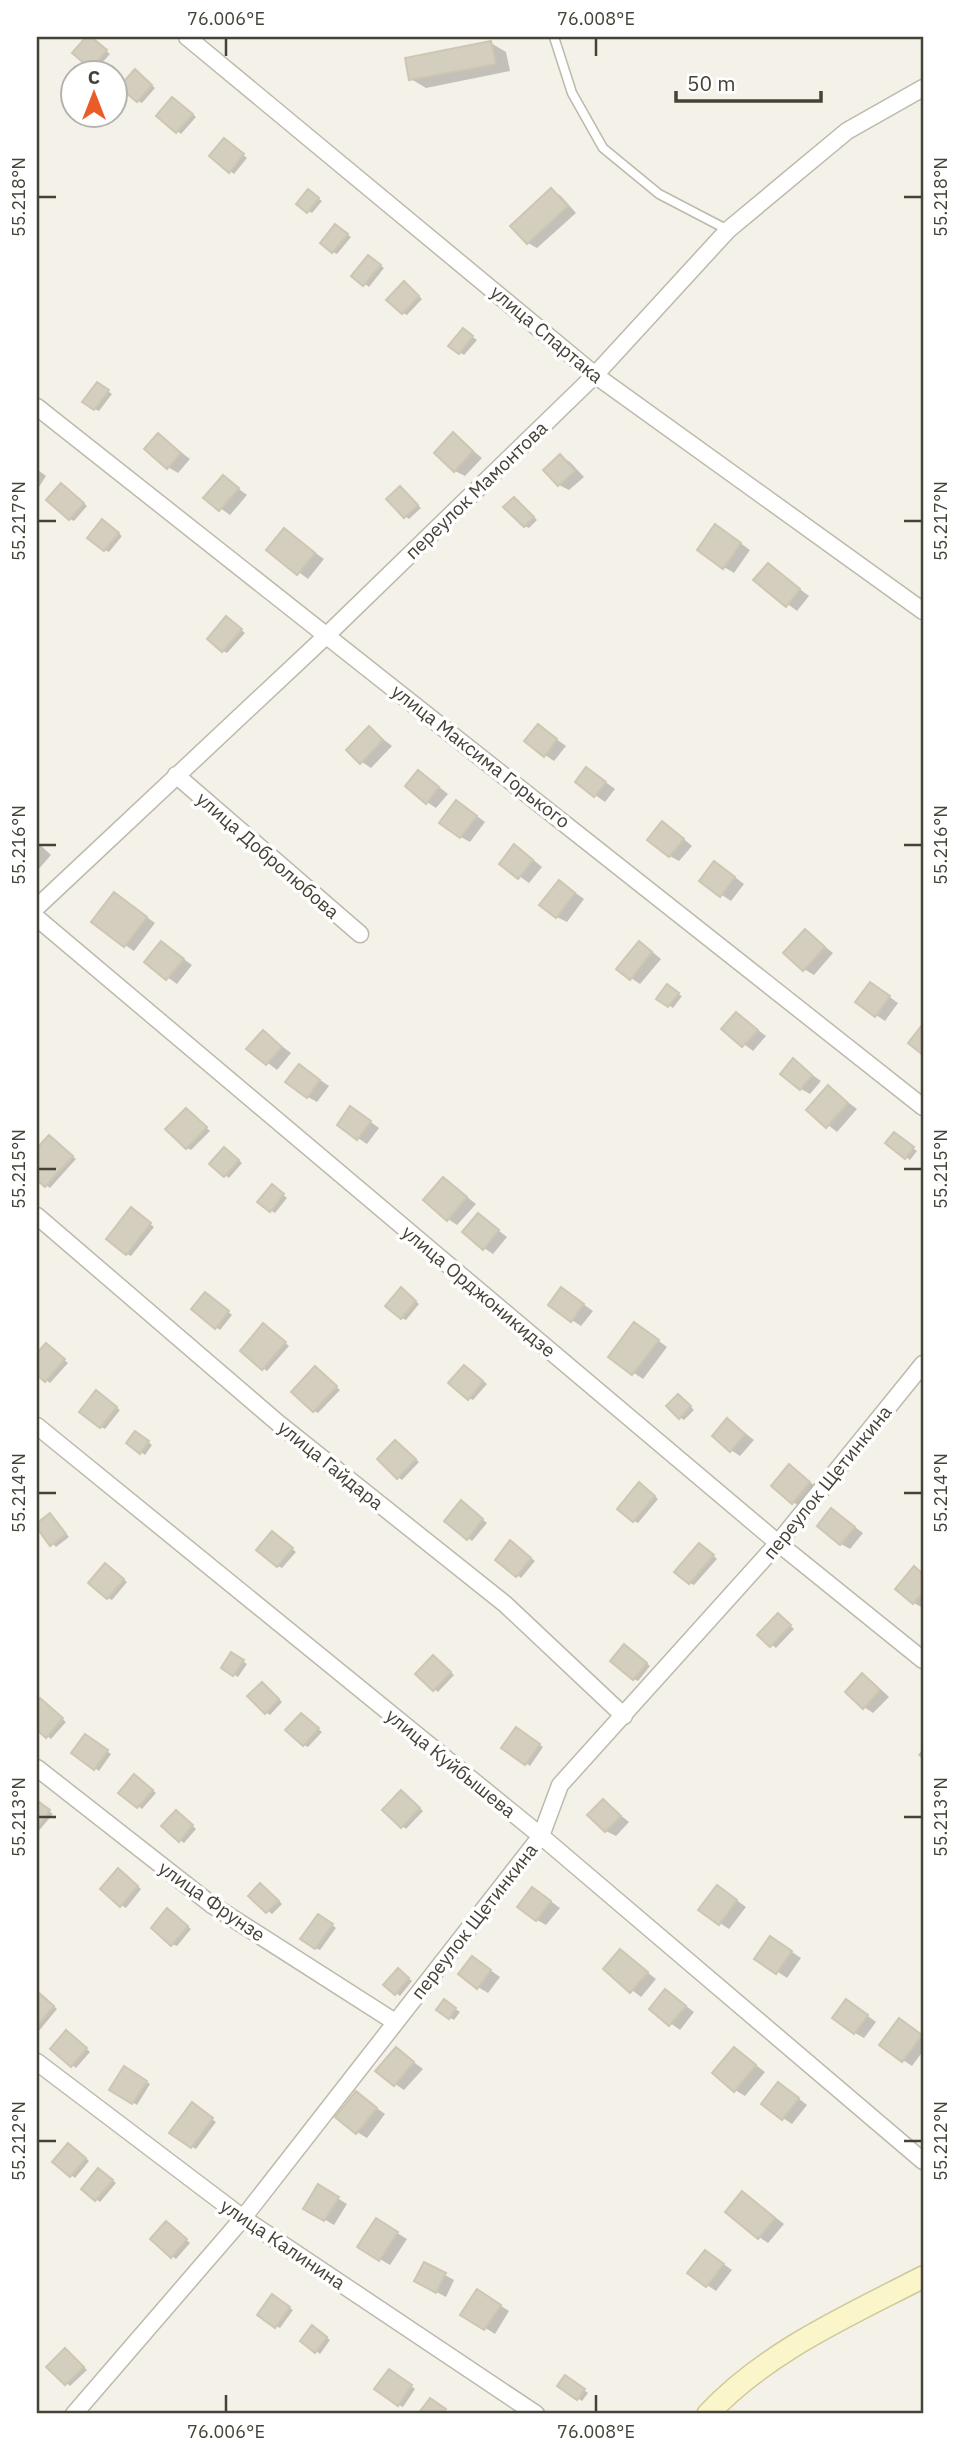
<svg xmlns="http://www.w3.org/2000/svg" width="960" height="2451" font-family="'IBM Plex Sans',sans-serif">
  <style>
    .shadow { fill: #0003 }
    .building { fill: #d3cebe; stroke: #cec6b2; stroke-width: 2 }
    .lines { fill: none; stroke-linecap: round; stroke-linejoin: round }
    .lane-casing { stroke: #bdb9ab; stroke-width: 11 }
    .street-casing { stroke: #bdb9ab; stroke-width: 19 }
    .secondary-casing { stroke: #cfc89a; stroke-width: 24 }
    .lane { stroke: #fff; stroke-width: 8 }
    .street { stroke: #fff; stroke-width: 16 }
    .secondary { stroke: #fbf5ca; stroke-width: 21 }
    .ticks { fill: none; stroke: #454237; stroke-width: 2.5 }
    .labels { text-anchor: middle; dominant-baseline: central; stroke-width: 7; stroke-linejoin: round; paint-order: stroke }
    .street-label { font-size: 19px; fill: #454237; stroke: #fff }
    .neatline { fill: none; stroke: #454237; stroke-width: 2.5 }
    .ticks-label { font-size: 18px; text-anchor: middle; fill: #454237 }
  </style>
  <rect width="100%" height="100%" fill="#f3f1e8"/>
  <path class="shadow" d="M89,37L110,54L96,70L74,53Z
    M491,43L506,52L510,71L426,88L411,79Z
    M139,74L155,88L142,103L138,101Z
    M177,101L196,117L181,134L158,116Z
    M228,142L247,158L234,174L230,171Z
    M551,190L561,196L576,213L537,248L528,243Z
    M312,194L322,201L312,213L308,211Z
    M340,229L351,237L337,254L333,252Z
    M373,260L384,268L369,287L354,276Z
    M408,286L422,299L407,315L403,313Z
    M467,333L477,340L464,355L451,346Z
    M102,387L112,394L99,411L95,409Z
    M453,434L482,458L465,476L455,471Z
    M159,435L190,459L178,473L168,467Z
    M560,456L570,462L584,477L569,490L559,485Z
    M38,470L46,476L37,490V470Z
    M223,477L247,495L230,515L206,498Z
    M66,487L87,506L74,521L70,519Z
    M400,488L421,508L409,519L405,516Z
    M518,501L537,520L529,528L525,526Z
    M107,524L122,536L109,552L105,550Z
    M284,530L324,559L308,579L268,550Z
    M725,532L750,550L734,573L724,567Z
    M768,565L809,596L797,611L756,580Z
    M231,621L245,633L227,653L223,651Z
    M538,726L566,746L554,761L545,755Z
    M369,728L392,746L371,768L362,762Z
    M596,775L615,789L605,802L577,782Z
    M428,778L448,794L436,808L427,802Z
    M466,808L485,822L470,842L461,837Z
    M672,829L692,846L679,861L670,856Z
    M37,842L51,855L37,871Z
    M524,852L542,867L529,883L501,863Z
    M724,869L744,884L731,901L701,881Z
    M569,888L584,899L567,922L557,917Z
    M115,894L155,923L134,951L125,945Z
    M805,931L833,953L814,975L804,969Z
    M161,943L192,965L177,984L146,962Z
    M649,949L661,959L640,984L631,978Z
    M667,987L682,996L673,1008L659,998Z
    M880,990L898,1003L885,1021L876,1015Z
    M737,1014L766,1036L753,1051L724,1029Z
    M263,1032L291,1053L277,1070L249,1048Z
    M793,1061L821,1081L810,1094L801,1089Z
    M300,1066L329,1086L317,1102L308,1097Z
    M828,1087L857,1109L837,1132L809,1110Z
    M190,1112L210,1131L191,1150L187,1148Z
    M360,1114L379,1128L367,1144L358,1138Z
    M49,1137L76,1159L50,1188L37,1178V1151Z
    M898,1137L917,1151L910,1160L906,1157Z
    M229,1152L242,1163L229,1178L225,1175Z
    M444,1179L476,1204L457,1225L448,1219Z
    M276,1189L287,1198L275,1213L270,1210Z
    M135,1212L154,1227L131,1256L127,1254Z
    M478,1215L507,1237L493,1254L484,1248Z
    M562,1289L593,1311L581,1326L572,1320Z
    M405,1292L419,1304L406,1320L402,1318Z
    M209,1296L232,1315L220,1330L216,1327Z
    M268,1328L289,1346L267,1371L263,1368Z
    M644,1330L667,1347L643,1379L610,1357Z
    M46,1345L68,1363L50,1383L37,1373V1356Z
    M469,1369L487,1384L473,1400L469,1398Z
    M319,1371L340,1390L318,1413L314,1411Z
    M100,1395L120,1410L105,1429L101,1427Z
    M682,1398L694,1410L684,1420L680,1417Z
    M728,1420L754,1440L740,1456L731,1450Z
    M140,1436L152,1445L145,1455L141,1452Z
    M400,1445L419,1462L402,1480L398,1477Z
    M789,1467L818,1488L802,1508L793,1502Z
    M644,1487L658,1499L638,1523L634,1521Z
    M465,1505L487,1523L472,1541L468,1538Z
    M832,1510L863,1533L850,1549L841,1544Z
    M50,1515L69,1537L56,1547L37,1525Z
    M277,1536L296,1552L282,1568L278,1566Z
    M515,1545L535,1561L521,1578L517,1575Z
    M704,1547L717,1559L694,1585L690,1583Z
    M109,1567L127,1582L112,1600L108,1598Z
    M915,1569L923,1574V1608L914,1603Z
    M782,1618L794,1629L776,1648L760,1635Z
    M629,1649L650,1666L638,1681L634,1679Z
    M232,1654L247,1664L238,1677L223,1668Z
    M437,1660L454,1675L438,1692L434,1689Z
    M863,1675L872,1681L889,1697L873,1713L864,1707Z
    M266,1686L282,1702L270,1715L266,1712Z
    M40,1700L66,1722L51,1739L37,1728V1704Z
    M305,1717L322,1732L308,1747L304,1745Z
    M516,1729L543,1747L530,1766L526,1763Z
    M90,1739L111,1754L99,1771L74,1753Z
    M923,1749V1759L918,1755Z
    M138,1778L156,1793L142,1809L120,1792Z
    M405,1795L423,1811L406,1829L402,1826Z
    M603,1801L629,1822L616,1836L606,1831L590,1815Z
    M38,1804L53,1814L37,1833V1806Z
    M180,1814L196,1829L184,1843L180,1840Z
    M122,1873L141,1889L126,1908L121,1905Z
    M265,1888L282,1904L272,1914L250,1896Z
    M727,1893L746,1907L729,1929L720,1923Z
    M542,1895L560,1908L546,1925L537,1920Z
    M172,1913L191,1929L177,1946L172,1944Z
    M323,1918L336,1928L320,1950L315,1948Z
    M780,1944L801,1958L787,1978L757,1958Z
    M620,1951L656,1979L641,1997L605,1969Z
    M473,1958L500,1977L488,1993L478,1987Z
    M402,1973L412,1981L400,1996L386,1985Z
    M666,1991L694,2012L680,2030L651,2009Z
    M37,1992L57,2009L38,2032L37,2031Z
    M448,2004L460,2012L454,2020L438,2010Z
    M856,2007L876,2022L864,2038L855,2033Z
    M909,2026L923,2037V2051L912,2066L903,2060Z
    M70,2034L90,2052L76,2068L72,2065Z
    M396,2049L423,2069L404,2090L395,2084Z
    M735,2049L765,2072L745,2096L735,2090Z
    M124,2068L150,2084L137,2105L111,2089Z
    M788,2090L807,2105L792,2124L783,2118Z
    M357,2094L385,2114L367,2138L357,2132Z
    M196,2107L216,2122L196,2149L192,2147Z
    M73,2147L89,2161L75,2178L71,2175Z
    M103,2172L116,2183L100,2202L96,2199Z
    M318,2186L347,2204L334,2225L305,2208Z
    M743,2193L784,2224L768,2243L759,2237Z
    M170,2226L190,2243L176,2259L172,2256Z
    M386,2226L407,2239L390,2265L360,2247Z
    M706,2252L732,2270L716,2291L707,2285Z
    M445,2275L454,2280L446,2297L416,2281Z
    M487,2297L509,2311L495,2334L463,2314Z
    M277,2299L293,2310L280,2328L276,2326Z
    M317,2330L330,2340L320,2354L316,2351Z
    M69,2353L87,2370L70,2386L49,2367Z
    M393,2373L415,2389L403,2407L399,2405Z
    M570,2379L588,2393L582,2401L559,2385Z"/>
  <path class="building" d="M86,37H91L107,50L91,69L72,53Z
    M491,41L496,64L409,80L405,58Z
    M135,69L152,85L137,102L119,87Z
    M172,97L193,114L176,133L156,116Z
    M224,138L244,154L229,173L209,156Z
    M551,188L568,206L527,244L510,226Z
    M308,189L319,198L307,213L296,204Z
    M335,224L348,234L332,253L320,243Z
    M368,255L381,265L363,286L351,276Z
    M404,281L419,296L402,314L386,300Z
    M463,328L473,336L459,354L448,346Z
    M97,382L109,390L94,410L82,402Z
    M453,432L473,451L454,472L434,453Z
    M158,433L181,453L167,469L144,449Z
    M560,454L575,471L558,486L543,470Z
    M223,475L239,488L219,511L203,498Z
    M61,483L84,503L69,520L46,500Z
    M400,486L418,505L404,518L386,499Z
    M514,497L534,517L524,527L503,507Z
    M102,519L119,533L104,551L87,538Z
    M715,524L741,543L723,569L697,550Z
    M284,528L315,553L297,575L266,550Z
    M768,563L800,589L786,607L753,580Z
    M226,616L242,629L222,652L207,639Z
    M538,724L557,739L544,757L524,741Z
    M369,726L383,740L360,764L346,750Z
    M586,767L606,782L594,797L575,782Z
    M418,770L439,787L426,804L405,786Z
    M456,800L477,816L460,838L439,823Z
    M662,821L684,839L669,857L647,840Z
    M514,844L533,860L518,879L499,864Z
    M714,861L735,877L720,897L699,881Z
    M559,880L575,893L556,918L539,905Z
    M114,892L147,917L124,947L91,922Z
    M805,929L825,947L803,971L783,953Z
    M161,941L184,959L166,980L144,962Z
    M639,941L652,952L630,980L616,969Z
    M870,982L890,996L875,1017L855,1002Z
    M667,984L679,993L668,1007L656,999Z
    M736,1012L758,1030L742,1047L721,1029Z
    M923,1024V1055L908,1043Z
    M263,1030L282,1047L266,1065L246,1049Z
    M793,1058L812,1075L800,1090L780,1074Z
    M299,1064L320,1080L307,1098L285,1082Z
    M828,1085L848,1103L826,1128L806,1110Z
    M350,1106L371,1121L357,1140L337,1125Z
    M186,1108L207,1127L186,1149L165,1129Z
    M894,1132L914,1147L905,1159L885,1143Z
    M49,1135L73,1156L45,1187L37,1180V1148Z
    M224,1147L239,1160L224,1177L209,1164Z
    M443,1177L467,1197L447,1221L423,1200Z
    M272,1184L284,1194L270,1212L257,1202Z
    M131,1207L151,1223L126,1255L106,1239Z
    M478,1213L499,1230L483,1250L462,1232Z
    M401,1287L416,1301L401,1319L385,1306Z
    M561,1287L584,1304L571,1322L548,1305Z
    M205,1292L229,1311L215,1329L191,1309Z
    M634,1322L659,1340L632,1375L608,1357Z
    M263,1323L286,1342L262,1370L240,1351Z
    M46,1343L65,1359L45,1382L37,1375V1353Z
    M464,1365L483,1381L468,1400L448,1383Z
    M315,1366L337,1386L313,1412L291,1392Z
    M96,1390L117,1407L100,1428L79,1412Z
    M678,1394L691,1406L679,1419L666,1406Z
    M727,1418L745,1434L730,1452L712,1436Z
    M135,1431L149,1441L140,1454L126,1443Z
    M395,1440L416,1459L397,1479L377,1459Z
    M789,1464L810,1482L792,1504L771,1486Z
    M639,1482L655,1496L633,1522L617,1509Z
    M461,1500L483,1519L467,1540L444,1521Z
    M831,1508L855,1527L840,1545L817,1526Z
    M50,1513L66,1534L50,1546L37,1528V1523Z
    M272,1531L293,1548L277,1567L256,1550Z
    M510,1540L531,1558L516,1577L495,1560Z
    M699,1543L714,1555L689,1584L674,1572Z
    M105,1563L124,1579L107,1599L88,1583Z
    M914,1566L923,1574V1592L913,1604L895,1589Z
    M778,1613L791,1625L770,1647L757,1635Z
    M624,1644L647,1663L633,1680L610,1661Z
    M231,1652L244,1660L233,1676L221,1668Z
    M433,1655L451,1672L433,1691L415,1674Z
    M862,1673L880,1690L863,1709L845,1692Z
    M262,1682L279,1699L265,1714L247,1696Z
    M40,1698L63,1718L46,1738L37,1730V1702Z
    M301,1713L319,1728L303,1746L285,1730Z
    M516,1727L540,1744L525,1765L501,1748Z
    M85,1734L108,1750L94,1770L71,1753Z
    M134,1774L153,1790L137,1808L118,1793Z
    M401,1790L420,1808L401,1828L382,1810Z
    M603,1799L621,1816L605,1832L587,1815Z
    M38,1801L50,1810L37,1827V1803Z
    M176,1810L193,1825L179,1842L161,1826Z
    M118,1868L138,1886L120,1907L100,1889Z
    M260,1883L279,1901L266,1913L248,1896Z
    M717,1885L737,1900L719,1925L698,1910Z
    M532,1887L551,1901L536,1921L517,1907Z
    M167,1908L188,1926L171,1946L151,1928Z
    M318,1914L333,1924L315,1949L300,1939Z
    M770,1936L792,1951L776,1974L754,1959Z
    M620,1949L648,1972L630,1993L603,1969Z
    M472,1956L491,1970L477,1989L458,1974Z
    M398,1968L409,1978L395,1995L383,1985Z
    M665,1989L686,2006L669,2026L649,2009Z
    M37,1991L54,2006L37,2026Z
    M444,1999L456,2008L449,2019L436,2010Z
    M846,1999L868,2015L854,2034L832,2018Z
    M899,2018L922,2035L902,2062L879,2045Z
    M66,2030L87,2048L71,2067L50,2049Z
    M396,2047L414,2062L394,2086L375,2071Z
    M734,2047L756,2065L734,2092L712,2073Z
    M124,2066L147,2081L132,2104L109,2090Z
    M778,2082L799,2098L782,2120L761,2104Z
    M356,2091L377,2108L356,2134L335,2117Z
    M192,2102L213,2118L191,2148L169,2133Z
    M68,2143L86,2158L70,2177L52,2162Z
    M98,2168L113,2180L95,2201L81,2189Z
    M318,2184L339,2197L324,2221L303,2209Z
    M742,2191L775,2218L758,2239L725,2212Z
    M376,2218L398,2232L379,2261L357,2247Z
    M166,2221L187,2239L171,2258L150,2239Z
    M705,2250L724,2264L706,2287L687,2273Z
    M424,2262L446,2273L436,2293L414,2281Z
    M477,2289L501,2305L484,2330L460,2315Z
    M272,2294L290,2307L275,2328L257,2315Z
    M312,2325L327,2337L315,2353L300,2341Z
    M65,2348L84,2367L65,2385L46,2367Z
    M389,2369L412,2385L398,2406L374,2389Z
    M565,2375L585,2389L577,2400L557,2386Z
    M430,2398L446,2409L443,2414H418Z"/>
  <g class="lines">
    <defs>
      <path id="lane" d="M554,37L572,93L603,148L659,194L728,230"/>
      <path id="street" d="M187,37L595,375L923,611
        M37,407L923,1107
        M176,775L360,934
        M37,907L327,635L595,375L728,230L847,131L923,88
        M37,918L778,1543L923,1660
        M37,1216L278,1423L505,1604L624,1716
        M37,1426L541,1836L923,2161
        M37,1768L212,1905L395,2022
        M37,2062L243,2218L536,2414
        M74,2414L243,2218L541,1836L560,1785L778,1543L923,1364"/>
      <path id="secondary" d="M708,2414C767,2351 848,2316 923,2277"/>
    </defs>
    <use href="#lane" class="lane-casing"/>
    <use href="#street" class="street-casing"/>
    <use href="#secondary" class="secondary-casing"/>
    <use href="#lane" class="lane"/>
    <use href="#street" class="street"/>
    <use href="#secondary" class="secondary"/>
  </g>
  <path class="ticks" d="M226,38V56M596,38V56M38,197H56M904,197H922M38,521H56M904,521H922M38,845H56M904,845H922M38,1169H56M904,1169H922M38,1493H56M904,1493H922M38,1817H56M904,1817H922M38,2141H56M904,2141H922M226,2395V2412M596,2395V2412"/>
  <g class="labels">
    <g class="street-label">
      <text transform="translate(547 334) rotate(40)">улица Спартака</text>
      <text transform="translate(476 490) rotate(-44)">переулок Мамонтова</text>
      <text transform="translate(481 756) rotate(38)">улица Максима Горького</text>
      <text transform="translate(268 855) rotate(41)">улица Добролюбова</text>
      <text transform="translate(479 1291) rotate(40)">улица Орджоникидзе</text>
      <text transform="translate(331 1465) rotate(39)">улица Гайдара</text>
      <text transform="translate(827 1482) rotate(-51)">переулок Щетинкина</text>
      <text transform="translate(451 1763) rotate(39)">улица Куйбышева</text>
      <text transform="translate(212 1901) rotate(35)">улица Фрунзе</text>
      <text transform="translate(474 1921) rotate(-52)">переулок Щетинкина</text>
      <text transform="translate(283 2244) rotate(34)">улица Калинина</text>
    </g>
  </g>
  <rect width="960" height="2451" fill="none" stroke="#ffffff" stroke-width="77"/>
  <g transform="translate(94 94)"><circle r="33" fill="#ffffff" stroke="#b5b3af" stroke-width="2"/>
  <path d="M0-5L12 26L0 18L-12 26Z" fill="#ea5c27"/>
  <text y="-10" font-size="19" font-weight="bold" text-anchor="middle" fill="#454237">С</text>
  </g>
  <path d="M676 91v10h145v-10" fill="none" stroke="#454237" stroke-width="3.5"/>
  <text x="687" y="91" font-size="21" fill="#454237" stroke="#ffffff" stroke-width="5" paint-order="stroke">50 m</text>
  <rect x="38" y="38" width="884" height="2374" class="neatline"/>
  <g class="ticks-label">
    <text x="226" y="25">76.006°E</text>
    <text x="596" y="25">76.008°E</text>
    <text transform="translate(19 197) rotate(-90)" y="6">55.218°N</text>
    <text transform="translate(941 197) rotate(-90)" y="6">55.218°N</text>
    <text transform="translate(19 521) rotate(-90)" y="6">55.217°N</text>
    <text transform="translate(941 521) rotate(-90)" y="6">55.217°N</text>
    <text transform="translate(19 845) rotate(-90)" y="6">55.216°N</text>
    <text transform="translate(941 845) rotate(-90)" y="6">55.216°N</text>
    <text transform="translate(19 1169) rotate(-90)" y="6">55.215°N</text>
    <text transform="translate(941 1169) rotate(-90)" y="6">55.215°N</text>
    <text transform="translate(19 1493) rotate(-90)" y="6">55.214°N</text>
    <text transform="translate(941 1493) rotate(-90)" y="6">55.214°N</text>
    <text transform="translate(19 1817) rotate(-90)" y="6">55.213°N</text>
    <text transform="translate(941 1817) rotate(-90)" y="6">55.213°N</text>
    <text transform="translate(19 2141) rotate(-90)" y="6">55.212°N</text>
    <text transform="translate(941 2141) rotate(-90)" y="6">55.212°N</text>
    <text x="226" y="2438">76.006°E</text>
    <text x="596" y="2438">76.008°E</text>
  </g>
</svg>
